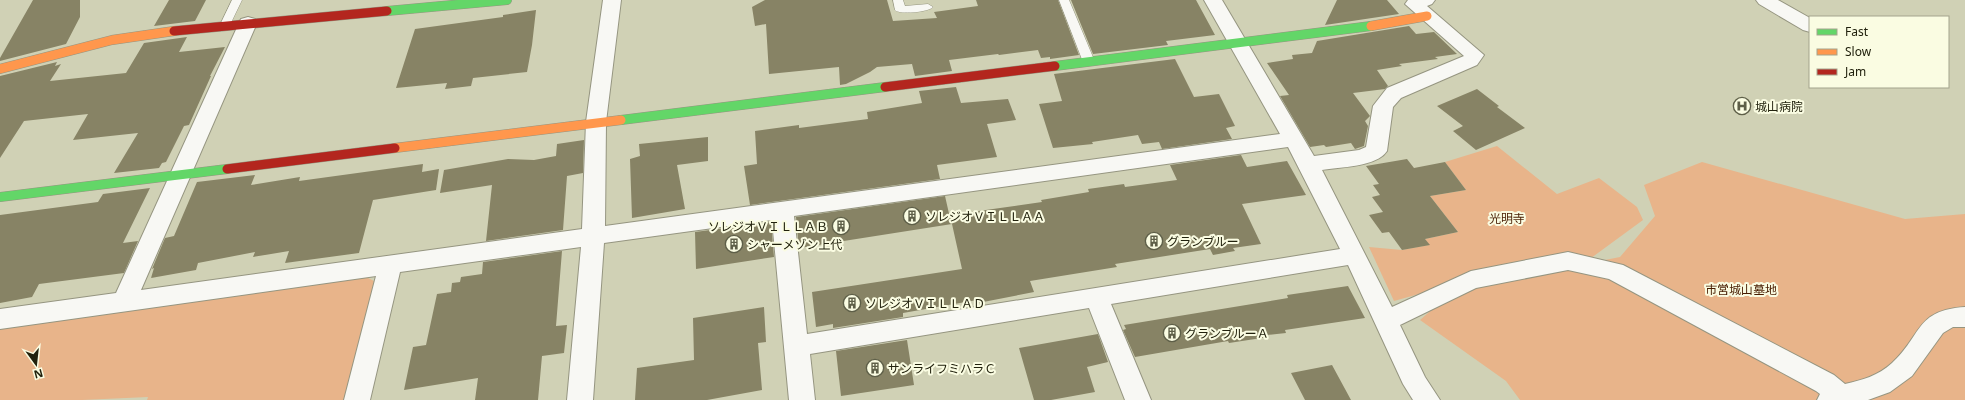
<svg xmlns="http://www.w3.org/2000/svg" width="1965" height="400" font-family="'Noto Sans','Noto Sans JP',sans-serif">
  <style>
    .green { fill: #e8b48a }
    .building { fill: #878365 }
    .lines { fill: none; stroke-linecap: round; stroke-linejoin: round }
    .lane-casing { stroke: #959580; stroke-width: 1 }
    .street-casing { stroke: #959580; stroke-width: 2 }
    .fast-casing { stroke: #959580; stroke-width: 10 }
    .slow-casing { stroke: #959580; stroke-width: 10 }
    .jam-casing { stroke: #959580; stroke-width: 10 }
    .lane { fill: #f8f8f4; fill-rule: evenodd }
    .street { fill: #f8f8f4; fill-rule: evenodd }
    .fast { stroke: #63d668; stroke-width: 9 }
    .slow { stroke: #ff974d; stroke-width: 9 }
    .jam { stroke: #b3261e; stroke-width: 9 }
    .labels { text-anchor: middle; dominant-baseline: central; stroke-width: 4; stroke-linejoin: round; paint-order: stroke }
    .poi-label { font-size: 12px; fill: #21210d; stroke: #fafce2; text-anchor: start }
    .park-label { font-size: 12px; fill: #471c00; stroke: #fafce2 }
  </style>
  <rect width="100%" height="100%" fill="#d0d1b5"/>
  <path class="green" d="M1497,146L1557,194L1599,178L1637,207L1643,220L1587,261L1553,256L1394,301L1369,247L1402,250L1429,245L1425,239L1458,232L1430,196L1466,190L1445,162Z
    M1702,162L1905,219L1965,214V400H1520L1506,381L1420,320L1443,300L1479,285L1620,257L1655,216L1644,185Z
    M364,276L374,281L346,400H147L148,397L82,400H0V327Z"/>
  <path class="building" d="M33,0H80V17L66,44L0,61V58Z
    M169,0H206L195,21L154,26Z
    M765,0H887L893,21L937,18L934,12L978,6L976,0H1058L1079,55L1050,59V57L1041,58L1038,50L999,55L998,54L949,60L952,71L915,76L912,64L877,67L870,72L846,84L840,85L839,67L769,74L766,24L755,26L752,7Z
    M1071,0H1196L1215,35L1166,41L1168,45L1093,54Z
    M1337,0H1387L1399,14L1325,25Z
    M536,10L532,45L527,72L473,78L471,86L445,89L447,83L396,88L415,29L503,17V15Z
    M1409,26L1416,34L1434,32L1457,54L1435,57L1438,59L1399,64L1402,66L1377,70L1388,86L1385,89L1353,93L1370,116L1365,121L1368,126L1364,146L1355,149L1351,143L1326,147L1324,145L1310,147L1280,96L1289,95L1267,63L1293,59L1292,55L1312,53L1317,41Z
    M187,37L179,52L225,47L210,76H211L189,125L184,126L166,162L162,163L159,168L114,173L138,133L73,140L88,114L24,121L0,158V76L57,62L55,66L61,64L50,81L126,73L144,43Z
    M1175,59L1194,97L1219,94L1235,126L1226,128L1232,139L1162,149L1159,142L1142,144L1138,135L1092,142L1093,144L1053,148L1039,104L1062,101L1054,74Z
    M956,87L961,103L1008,99L1016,120L987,124L997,157L937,165L940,179L750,205L744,166L757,164L755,131L799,125V128L868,119L867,112L922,103L919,91Z
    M1477,89L1499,106L1497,107L1525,128L1476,150L1453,131L1463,126L1437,106Z
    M708,137V161L677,165L685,209L632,218L630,159L640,156L639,144Z
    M584,140L583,173L567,176L563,230L486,241L492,185L440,193L444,170L508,159L534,160L556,156L557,144Z
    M1241,155L1247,167L1287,161L1306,195L1242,204L1261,244L1233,248L1235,251L1213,255L1210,249L1115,264L1117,267L1030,281L1034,292L978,303L977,300L903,313V317L833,328V324L816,327L812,292L962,269L952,224L799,248L796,217L945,196L950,218V215L1042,202L1041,200L1089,192L1088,189L1124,184L1125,187L1177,180L1170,165Z
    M1407,159L1414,168L1445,162L1466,190L1430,196L1458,232L1425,239L1430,245L1402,250L1389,232L1382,233L1369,215L1383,212L1372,197L1380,195L1373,185L1379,184L1366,166Z
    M423,164L422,172L439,169L436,190L373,200L359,253L285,263L289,251L253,257L255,252L198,263L196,270L151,278L154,268L152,269L165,238L174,236L197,182L255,175L251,185L300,177L299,181Z
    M150,188L123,243L138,241L124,273L39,284L32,297L0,303V215L98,202L103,194Z
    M771,222L774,257L696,269L695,232Z
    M562,251L556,326L567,325L564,353L542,356L538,400H475L478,378L404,390L413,347L426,345L437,294L451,292L452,283L460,282L461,277L482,274L483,262Z
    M1348,286L1365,318L1285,330L1286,333L1267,335L1268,337L1229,343L1228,341L1135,357L1123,330L1126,329L1124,325L1288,298L1287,295Z
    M764,307L766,342L758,343L762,390L707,400H635L637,368L694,360L693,318Z
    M1098,334L1108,362L1087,367L1095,392L1051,400H1034L1019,348Z
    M907,340L914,385L841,396L836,351Z
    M1332,365L1351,400H1305L1291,373Z"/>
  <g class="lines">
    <defs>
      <path id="lane" d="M232,0H242L229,27H221L220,25Z
        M893,0H903L905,6L928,4L933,7C929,12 899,15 895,10Z
        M1059,0H1069L1095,62L1093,65H1085L1083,62Z"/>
      <path id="street" d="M603,0H621L606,122L605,226L1280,134L1204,0H1222L1314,156L1359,150L1366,147L1373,106L1387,88L1464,56L1405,4L1408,0H1435L1432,4L1427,6L1484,55L1477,65L1401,98L1393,107L1387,151C1377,167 1339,167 1322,170L1392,307L1471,271L1568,252L1623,265L1834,375L1845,384C1862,380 1878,376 1892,363C1922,336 1915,310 1965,307V327H1953L1943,333L1912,376L1890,392L1868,400H1817L1820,394L1816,391L1609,279L1568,270L1476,288L1400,325L1425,377L1440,400H1413L1403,384L1348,265L1111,304L1151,400H1125L1089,308L810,354L815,400H789L772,220L604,243L593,400H567L581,247L400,272L370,400H344L376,276L0,329V309L116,293L239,23L241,19L248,17L255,19L257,23L141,290L582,229L586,122ZM1288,147L1340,249L807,334L794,216Z
        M1756,0H1778L1810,18V32L1803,30L1759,4Z"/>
      <path id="fast" d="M387,11L507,0
        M1055,66L1371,26
        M621,120L885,87
        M0,197L227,169"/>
      <path id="slow" d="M1371,26L1427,16
        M0,69L112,40L174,31
        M395,148L621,120"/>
      <path id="jam" d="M174,31L387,11
        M885,87L1055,66
        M227,169L395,148"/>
    </defs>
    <use href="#lane" class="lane-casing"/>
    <use href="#street" class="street-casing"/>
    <use href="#fast" class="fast-casing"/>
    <use href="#slow" class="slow-casing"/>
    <use href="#jam" class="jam-casing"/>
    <use href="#lane" class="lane"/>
    <use href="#street" class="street"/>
    <use href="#fast" class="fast"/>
    <use href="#slow" class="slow"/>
    <use href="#jam" class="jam"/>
  </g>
  <defs>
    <symbol id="hospital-ring" viewBox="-11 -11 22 22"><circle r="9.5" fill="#fafce2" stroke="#5e5f48" stroke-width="1.5"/><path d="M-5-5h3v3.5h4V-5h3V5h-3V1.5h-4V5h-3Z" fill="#5e5f48"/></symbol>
    <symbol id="building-ring" viewBox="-11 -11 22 22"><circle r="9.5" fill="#fafce2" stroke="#5e5f48" stroke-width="1.5"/><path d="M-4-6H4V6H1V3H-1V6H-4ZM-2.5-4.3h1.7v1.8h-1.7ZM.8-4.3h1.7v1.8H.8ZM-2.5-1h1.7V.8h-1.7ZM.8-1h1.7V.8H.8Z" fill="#5e5f48"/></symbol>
  </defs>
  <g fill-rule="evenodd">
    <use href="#hospital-ring" x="1732" y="96" width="20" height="20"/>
    <use href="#building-ring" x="902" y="206" width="20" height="20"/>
    <use href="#building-ring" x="831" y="216" width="20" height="20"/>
    <use href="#building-ring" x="1144" y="231" width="20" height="20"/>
    <use href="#building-ring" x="724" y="234" width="20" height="20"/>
    <use href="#building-ring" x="842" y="293" width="20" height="20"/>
    <use href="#building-ring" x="1162" y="323" width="20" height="20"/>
    <use href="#building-ring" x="865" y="358" width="20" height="20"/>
  </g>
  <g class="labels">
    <g class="poi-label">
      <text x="1755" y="106">城山病院</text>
      <text x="925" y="216">ソレジオＶＩＬＬＡＡ</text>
      <text x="828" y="226" text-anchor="end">ソレジオＶＩＬＬＡＢ</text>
      <text x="1167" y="241">グランブルー</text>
      <text x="747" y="244">シャーメゾン上代</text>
      <text x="865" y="303">ソレジオＶＩＬＬＡＤ</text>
      <text x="1185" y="333">グランブルーＡ</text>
      <text x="888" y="368">サンライフミハラＣ</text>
    </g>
    <g class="park-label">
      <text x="1507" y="218">光明寺</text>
      <text x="1741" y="289">市営城山墓地</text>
    </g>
  </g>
  <rect x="1809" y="16" width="140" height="72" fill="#fafce2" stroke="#a3a48d"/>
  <rect x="1817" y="29" width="20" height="6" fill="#63d668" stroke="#a3a48d"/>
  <text x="1845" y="36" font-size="12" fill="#21210d">Fast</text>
  <rect x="1817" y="49" width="20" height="6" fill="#ff974d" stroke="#a3a48d"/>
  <text x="1845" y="56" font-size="12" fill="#21210d">Slow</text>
  <rect x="1817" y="69" width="20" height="6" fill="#b3261e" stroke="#a3a48d"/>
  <text x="1845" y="76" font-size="12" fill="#21210d">Jam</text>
  <g transform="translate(36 364) rotate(165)" stroke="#fafce2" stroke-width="3" paint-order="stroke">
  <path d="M0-3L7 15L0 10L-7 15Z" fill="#21210d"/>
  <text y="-6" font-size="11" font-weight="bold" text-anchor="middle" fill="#21210d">N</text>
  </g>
</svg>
